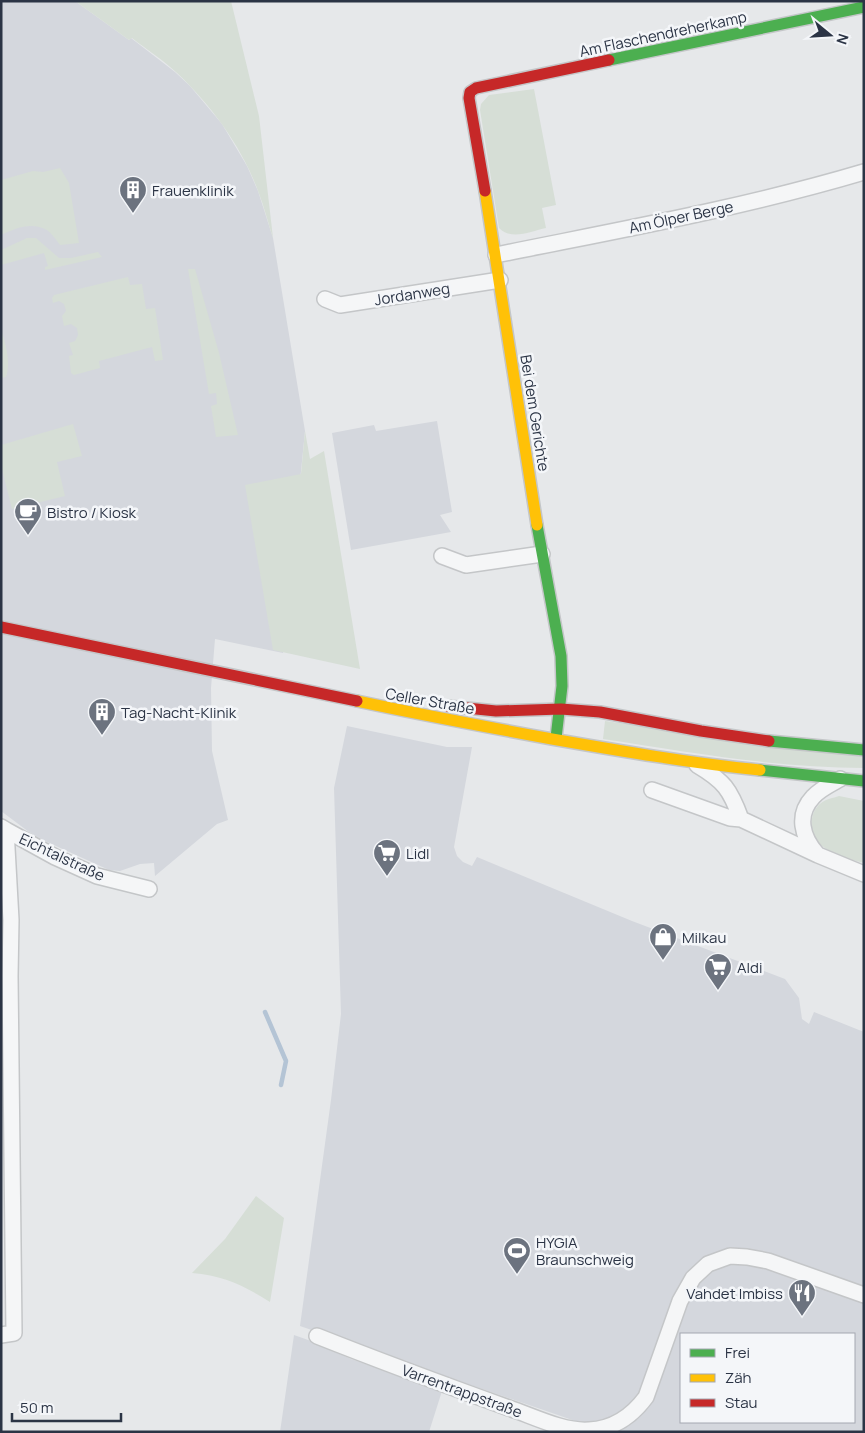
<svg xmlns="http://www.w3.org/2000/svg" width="865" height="1433" font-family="Manrope,sans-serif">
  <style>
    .built { fill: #d4d7dd; fill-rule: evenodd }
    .green { fill: #d6ded6 }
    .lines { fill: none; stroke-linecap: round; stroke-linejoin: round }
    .stream { stroke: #b4c4d5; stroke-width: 4.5 }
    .street-casing { stroke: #c4c6c8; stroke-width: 18 }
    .fast-casing { stroke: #c4c6c8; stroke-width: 14 }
    .slow-casing { stroke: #c4c6c8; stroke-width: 14 }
    .jam-casing { stroke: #c4c6c8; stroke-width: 14 }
    .street { stroke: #f5f6f7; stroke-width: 15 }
    .fast { stroke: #4caf50; stroke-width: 11 }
    .slow { stroke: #ffc107; stroke-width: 11 }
    .jam { stroke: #c62828; stroke-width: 11 }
    .labels { text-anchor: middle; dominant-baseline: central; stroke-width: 5; stroke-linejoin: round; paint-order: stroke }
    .street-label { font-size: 15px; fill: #2b3445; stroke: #f4f6f9 }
    .poi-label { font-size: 15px; fill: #2b3445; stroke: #f4f6f9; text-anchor: start }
  </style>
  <rect width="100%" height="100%" fill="#e6e8ea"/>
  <path class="built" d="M1,1H75L129,40L131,38L175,72L190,86L222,124L247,166L258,191L273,238L305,431L283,653L215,639L211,688L212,751L228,820L217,824L155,876L154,863L140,864L120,871L109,870L45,841L29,832L1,811Z
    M437,421L452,512L440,515L451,532L351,550L332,433L374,425L376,431Z
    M347,726L447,747H472L454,847L457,856L463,862L472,866L477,857L632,921L785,979L799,998L802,1019L809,1024L814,1012L864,1032V1432H607L300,1326L331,1100L341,1014L334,788ZM681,1334H854V1422H681Z
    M294,1335L311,1341L351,1359L442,1391L429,1432H280Z"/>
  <path class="green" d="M75,1H231L259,116L273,238C268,223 264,206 258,191C242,147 211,105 177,73C163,60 146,49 132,38L129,40Z
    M534,89L556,205L542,208L546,228C531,231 512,241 499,228L480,110L481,104L489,95Z
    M60,168L69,183L79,243L60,245C56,240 51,232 45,229C31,222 15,228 1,235V180L33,171L43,172Z
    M27,238H36L59,258H71L98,252L102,257L45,270V267L48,266L44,253L1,265V250Z
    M188,269H195L219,353L238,435L216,437L211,406L217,404L216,393L209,394Z
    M128,277L130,285L142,284L146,309L155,308L163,360L155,361L152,347L99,361L100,368L74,375L71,373L69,356L73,355L69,343L75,341L78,335L77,328L71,324L64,326L62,316L66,311L64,304L59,301L53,303L52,298L54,295Z
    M1,330C6,344 11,363 6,377L1,378Z
    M73,424L82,456L57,462L65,496L12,509L1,465V445Z
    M305,431L310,459L324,451L360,669L273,650L245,485L301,474Z
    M605,721L864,757V768C776,768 689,752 603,739Z
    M839,796L864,801V863C849,859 832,855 821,845C809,834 808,813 821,803C826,799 833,798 839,796Z
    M256,1196L284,1218L270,1302C243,1285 224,1276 192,1273L225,1239Z"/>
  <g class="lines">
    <path class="stream" d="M265,1012L286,1061L281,1085"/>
    <defs>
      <path id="street" d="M496,255C619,230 743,208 864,172
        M325,299L340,305L500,280
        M442,556L466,565L542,554
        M697,765C724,781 730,789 741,819
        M652,790L730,818L741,819L818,855L864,874
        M1,827L6,830L11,920L10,976L14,1333L1,1335
        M6,830L55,857L97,876L149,889
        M817,854C802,837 796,815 813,797C820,789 831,784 840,779
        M317,1336C380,1361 445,1385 509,1408C533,1416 564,1432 589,1430C614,1429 632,1416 646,1397L680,1301L693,1278L708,1264L730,1256L747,1257L768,1261L864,1295"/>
      <path id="fast" d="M609,60L864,7
        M537,525L561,656L562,686L556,738
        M769,741L864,750
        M760,770L864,781"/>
      <path id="slow" d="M485,191L537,525
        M357,701C422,715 487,727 552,739C621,751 690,763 760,770"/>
      <path id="jam" d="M485,191L469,98L470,92L476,88L609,60
        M1,627L357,701
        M447,706L496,711L561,709L600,712L701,731L769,741"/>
    </defs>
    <use href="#street" class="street-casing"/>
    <use href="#fast" class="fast-casing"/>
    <use href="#slow" class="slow-casing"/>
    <use href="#jam" class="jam-casing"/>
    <use href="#street" class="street"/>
    <use href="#fast" class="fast"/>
    <use href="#slow" class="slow"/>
    <use href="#jam" class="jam"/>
  </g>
  <defs>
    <symbol id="building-pin" viewBox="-11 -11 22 30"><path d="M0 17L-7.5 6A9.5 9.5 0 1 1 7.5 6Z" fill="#6c737f" stroke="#f4f6f9"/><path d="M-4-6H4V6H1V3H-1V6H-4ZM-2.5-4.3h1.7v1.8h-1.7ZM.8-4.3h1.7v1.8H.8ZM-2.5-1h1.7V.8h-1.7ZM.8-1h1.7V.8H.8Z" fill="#fff"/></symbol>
    <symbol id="cafe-pin" viewBox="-11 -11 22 30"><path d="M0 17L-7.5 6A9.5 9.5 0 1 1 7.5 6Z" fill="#6c737f" stroke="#f4f6f9"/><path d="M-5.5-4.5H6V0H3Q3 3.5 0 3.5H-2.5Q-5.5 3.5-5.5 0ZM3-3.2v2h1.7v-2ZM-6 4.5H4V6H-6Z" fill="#fff"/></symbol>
    <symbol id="supermarket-pin" viewBox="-11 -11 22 30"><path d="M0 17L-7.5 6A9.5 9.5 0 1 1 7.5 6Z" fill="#6c737f" stroke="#f4f6f9"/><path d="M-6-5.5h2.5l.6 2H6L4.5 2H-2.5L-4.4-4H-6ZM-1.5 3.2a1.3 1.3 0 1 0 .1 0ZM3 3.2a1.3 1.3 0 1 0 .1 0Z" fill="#fff"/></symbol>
    <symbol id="shop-pin" viewBox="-11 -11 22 30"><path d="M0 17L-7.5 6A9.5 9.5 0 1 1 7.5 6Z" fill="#6c737f" stroke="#f4f6f9"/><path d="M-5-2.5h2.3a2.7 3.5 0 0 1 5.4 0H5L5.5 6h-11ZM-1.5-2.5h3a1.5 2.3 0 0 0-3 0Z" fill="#fff"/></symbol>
    <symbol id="stadium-pin" viewBox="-11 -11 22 30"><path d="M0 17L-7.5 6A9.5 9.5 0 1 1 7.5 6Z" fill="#6c737f" stroke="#f4f6f9"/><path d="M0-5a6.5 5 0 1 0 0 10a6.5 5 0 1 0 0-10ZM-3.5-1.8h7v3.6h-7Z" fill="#fff"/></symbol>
    <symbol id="restaurant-pin" viewBox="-11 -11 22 30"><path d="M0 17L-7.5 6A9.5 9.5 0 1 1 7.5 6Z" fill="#6c737f" stroke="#f4f6f9"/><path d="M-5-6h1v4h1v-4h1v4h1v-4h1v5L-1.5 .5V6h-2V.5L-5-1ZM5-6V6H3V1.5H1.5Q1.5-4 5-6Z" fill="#fff"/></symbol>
  </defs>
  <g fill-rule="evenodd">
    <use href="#building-pin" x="117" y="174" width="32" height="43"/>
    <use href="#cafe-pin" x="12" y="496" width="32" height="43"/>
    <use href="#building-pin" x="86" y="696" width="32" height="43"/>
    <use href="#supermarket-pin" x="371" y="837" width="32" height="43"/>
    <use href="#shop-pin" x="647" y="921" width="32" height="43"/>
    <use href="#supermarket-pin" x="702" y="951" width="32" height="43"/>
    <use href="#stadium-pin" x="501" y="1235" width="32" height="43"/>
    <use href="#restaurant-pin" x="786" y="1277" width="32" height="43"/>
  </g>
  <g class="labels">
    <g class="street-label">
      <text transform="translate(663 34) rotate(-12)">Am Flaschendreherkamp</text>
      <text transform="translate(681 217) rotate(-12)">Am Ölper Berge</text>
      <text transform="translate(412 294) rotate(-9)">Jordanweg</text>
      <text transform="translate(535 413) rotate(81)">Bei dem Gerichte</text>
      <text transform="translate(430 701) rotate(10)">Celler Straße</text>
      <text transform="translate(62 857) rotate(25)">Eichtalstraße</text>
      <text transform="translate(462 1391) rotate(20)">Varrentrappstraße</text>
    </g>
    <g class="poi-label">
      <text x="152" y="190">Frauenklinik</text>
      <text x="47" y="512">Bistro / Kiosk</text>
      <text x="121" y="712">Tag-Nacht-Klinik</text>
      <text x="406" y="853">Lidl</text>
      <text x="682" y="937">Milkau</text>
      <text x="737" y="967">Aldi</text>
      <text x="536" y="1242">HYGIA<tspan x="536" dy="17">Braunschweig</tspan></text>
      <text x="783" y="1293" text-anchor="end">Vahdet Imbiss</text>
    </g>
  </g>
  <rect width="865" height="1433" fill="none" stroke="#2b3445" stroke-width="5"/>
  <rect x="680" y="1333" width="175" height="90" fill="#f4f6f9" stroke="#a4a8b1"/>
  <rect x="690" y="1349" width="25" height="8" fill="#4caf50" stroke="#a4a8b1"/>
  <text x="725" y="1358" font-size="15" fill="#2b3445">Frei</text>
  <rect x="690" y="1374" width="25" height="8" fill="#ffc107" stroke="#a4a8b1"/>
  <text x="725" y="1383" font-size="15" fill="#2b3445">Zäh</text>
  <rect x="690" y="1399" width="25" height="8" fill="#c62828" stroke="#a4a8b1"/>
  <text x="725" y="1408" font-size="15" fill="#2b3445">Stau</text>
  <g transform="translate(830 35) rotate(108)" stroke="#f4f6f9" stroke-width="4" paint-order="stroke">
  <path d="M0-4L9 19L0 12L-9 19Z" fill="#2b3445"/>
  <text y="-8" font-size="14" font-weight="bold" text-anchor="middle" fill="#2b3445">N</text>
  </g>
  <path d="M12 1413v8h109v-8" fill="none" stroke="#2b3445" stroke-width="2.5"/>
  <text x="20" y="1413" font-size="15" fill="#2b3445" stroke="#f4f6f9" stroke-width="4" paint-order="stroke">50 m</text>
</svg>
